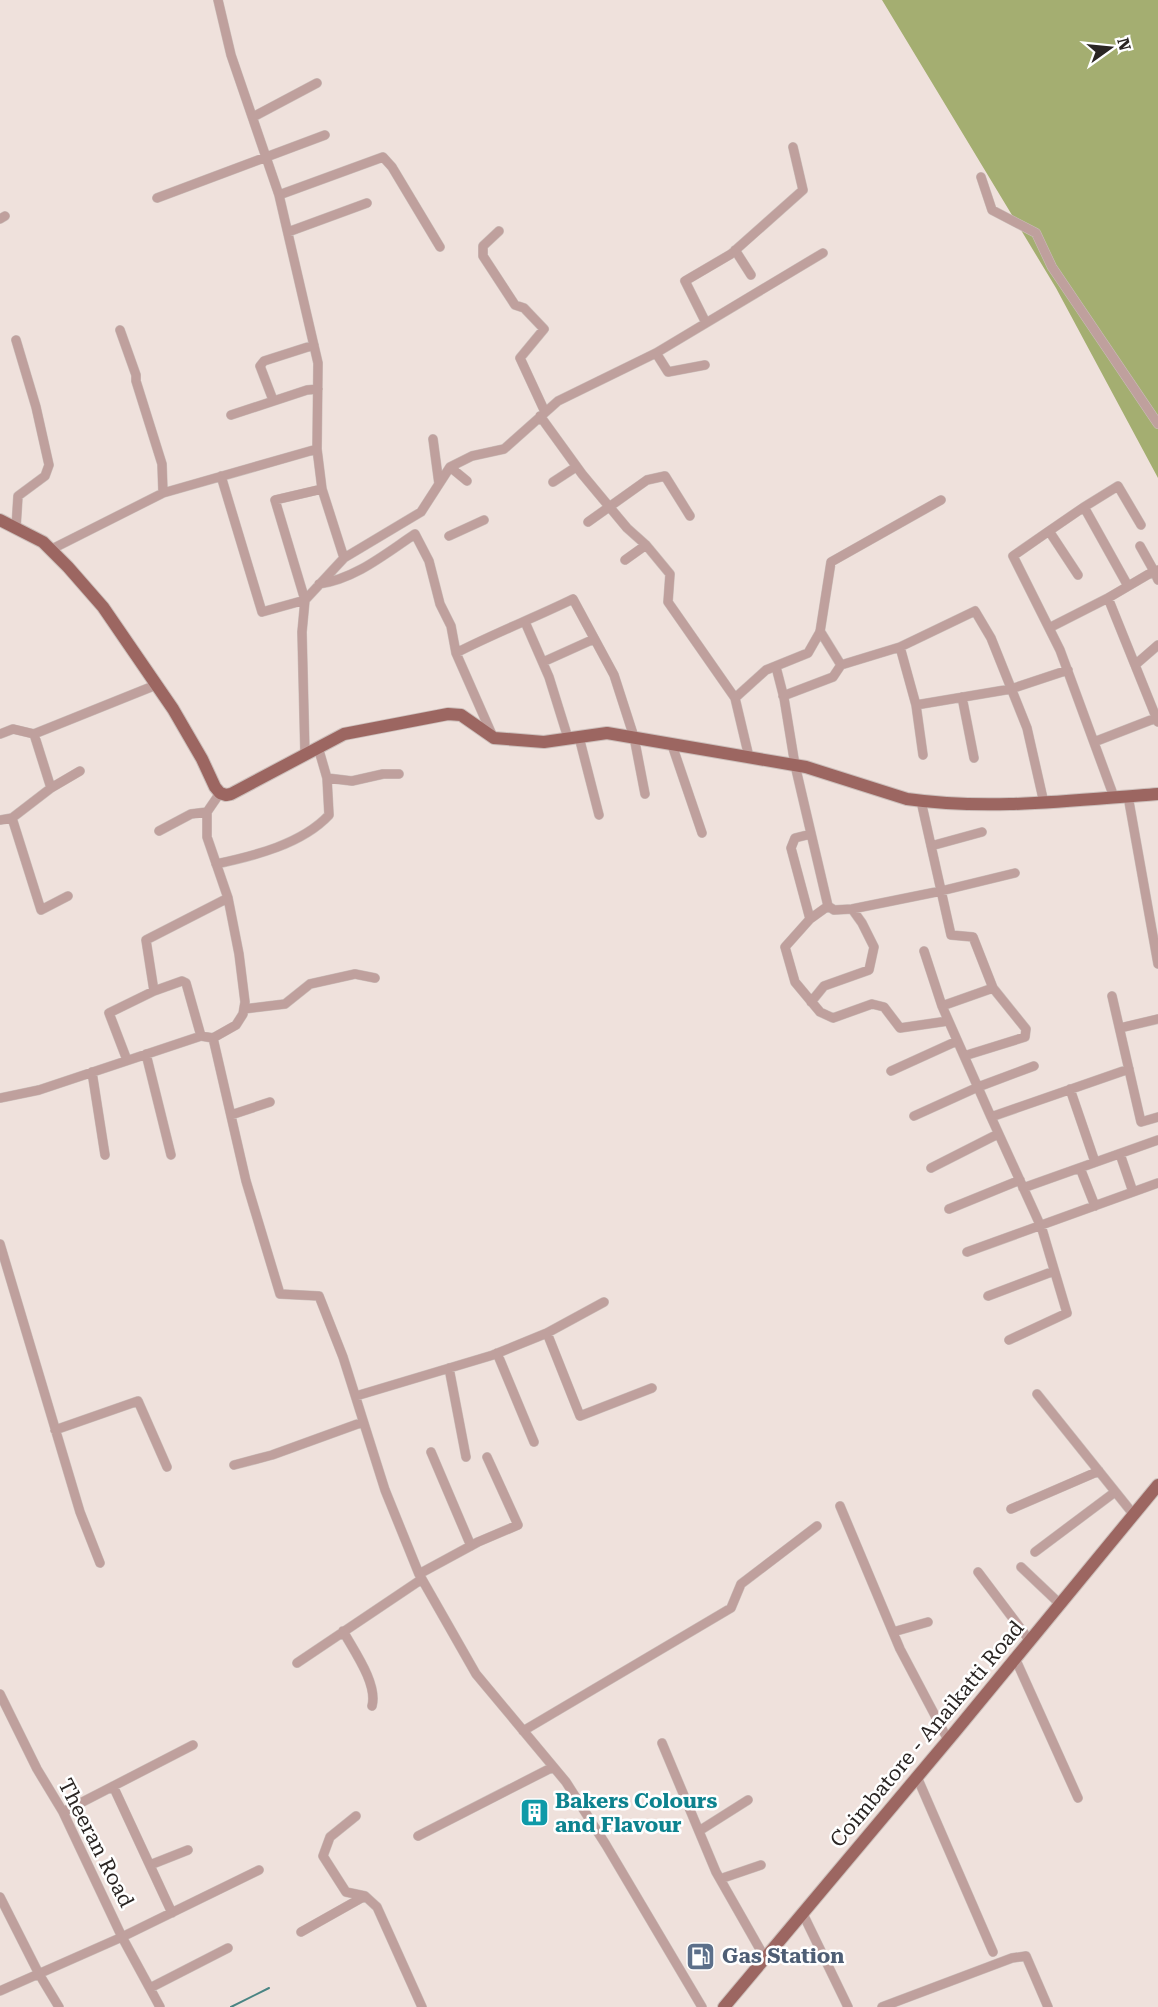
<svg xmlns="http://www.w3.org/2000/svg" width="1158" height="2007" font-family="'Roboto Serif',serif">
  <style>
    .forest { fill: #a4ae71 }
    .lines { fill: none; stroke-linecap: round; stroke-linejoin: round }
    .stream { stroke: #498483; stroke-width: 2 }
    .minor-casing { stroke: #ccbfbb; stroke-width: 10 }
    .major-casing { stroke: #ccbfbb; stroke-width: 14 }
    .minor { stroke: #bfa09d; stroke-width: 9 }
    .major { stroke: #9c6661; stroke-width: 12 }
    .labels { text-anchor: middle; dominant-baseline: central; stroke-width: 5; stroke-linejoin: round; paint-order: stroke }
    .street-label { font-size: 21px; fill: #2a2523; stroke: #fff }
    .culture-label { font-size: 21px; font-weight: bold; fill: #0d838f; stroke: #fff; text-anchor: start }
    .service-label { font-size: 21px; font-weight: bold; fill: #4e5e75; stroke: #fff; text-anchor: start }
  </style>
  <rect width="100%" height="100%" fill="#efe1dc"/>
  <path class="forest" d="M882,0H1158V478L1056,288Z"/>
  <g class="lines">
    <path class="stream" d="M231,2007L269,1988"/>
    <defs>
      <path id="minor" d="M218,0L231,55L279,195L318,363L317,449L322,489L344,558
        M253,117L317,83
        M981,177L992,210L1036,233L1052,267L1158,424
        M279,195L383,157L392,167L440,247
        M157,198L325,135
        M0,219L5,216
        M499,231L483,246V256L515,305L524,308L544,329L520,358L545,412
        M288,232L367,203
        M735,250L751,275
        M706,323L685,281L731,254L803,190L793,147
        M120,330L136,375V381L162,464L163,493
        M656,353L668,372L705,365
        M273,400L260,366L264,361L314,345
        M231,415L307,390L318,389
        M540,416L582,474L627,528L646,545L670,574L668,602L735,698L749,757
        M433,439L439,484
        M450,467L467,481
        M221,476L262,612L305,600L275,500L322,489
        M553,482L576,467
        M588,522L647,480L665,476L690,516
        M16,528L18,496L45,476L49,465L36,407L16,340
        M1049,531L1084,507
        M449,536L484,520
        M1140,546L1154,571L1158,570
        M50,550L163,493L317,449
        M625,560L646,545
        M1078,575L1049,531L1013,556L1060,650L1114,797
        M1158,580L1154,571L1108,598L1158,722
        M319,584C355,579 385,554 415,534L429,561L440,604L451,626L456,653L493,737
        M1128,586L1084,507L1118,486L1141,525
        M525,622L549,677L568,738
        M1049,628L1108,598
        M820,631L841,665
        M456,653C495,633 534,618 573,599L614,675L634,737L645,794
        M543,662L594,639
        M1135,665L1158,645
        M776,667L784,698L795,765L828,906L834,910L852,909L941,891L1015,873
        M783,696L833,677L841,665L900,647
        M962,697L974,758
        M735,698L766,670L808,653L820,632L831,562L941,500
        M916,705L923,755
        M0,734L13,729L34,734L156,685
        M34,734L51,788
        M579,737L599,815
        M1094,742L1156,718
        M672,745L702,833
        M305,755L302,632L305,600L344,558L421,512L450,467L472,456L504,449L558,401L656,353L823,253
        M327,778L352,781L383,774H399
        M1128,796L1158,964
        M921,801L951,935L973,937L993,988L1026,1029L1025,1037L964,1056
        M1044,803L1027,728L991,638L975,611L900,647L916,705L1011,689L1068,670
        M12,818L41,910L68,896
        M0,820L12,818L51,788L80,771
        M159,831L191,814L207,812
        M931,846L982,832
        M216,864C254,856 302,844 329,815L327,778L318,747
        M828,906L810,919L785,947L795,982L820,1012L833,1018L872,1004L884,1007L900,1028L948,1021
        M810,919L791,848L795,838L811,834
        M924,951L942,1006L991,1117
        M154,991L146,940L228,898
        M1112,996L1141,1122L1158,1117
        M811,1002L824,986L869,970L874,947L862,923L852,909
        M942,1006L993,988
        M244,1009L285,1004L310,984L355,974L375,978
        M1120,1028L1158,1019
        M213,1038L246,1181L280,1294L319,1296L343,1357L385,1490L419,1574L476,1674L566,1782L606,1845L702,2007
        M213,1038L236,1025L243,1014L245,1002L239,954L228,898L207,837V812L220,793
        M146,1054L171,1155
        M127,1060L109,1013L154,991L182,981L186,983L201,1036
        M891,1071L957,1041
        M92,1072L105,1155
        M1070,1089L1095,1162
        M0,1098L39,1090L201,1036L213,1038
        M231,1115L270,1102
        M914,1116L978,1087L1034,1066
        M1120,1154L1133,1192
        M931,1168L998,1134
        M1080,1168L1095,1206
        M1023,1188L1158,1140
        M949,1209L1020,1180
        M0,1244L80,1512L100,1563
        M967,1252L1158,1183
        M988,1296L1054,1271
        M547,1333L580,1416L652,1388
        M1009,1340L1067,1313L1042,1229L991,1117L1129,1069
        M497,1353L534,1442
        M449,1368L466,1457
        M1037,1394L1134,1515
        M356,1396L493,1355L547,1333L604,1302
        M55,1430L138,1401L167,1467
        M431,1452L471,1546
        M234,1465L272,1455L363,1422
        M840,1506L900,1649L948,1740
        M1011,1509L1099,1471
        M1035,1552L1115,1492
        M1021,1567L1060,1604
        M978,1572L1030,1641
        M419,1574L478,1542L518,1525L487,1457
        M343,1631C354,1651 378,1684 372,1706
        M893,1632L928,1622
        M1015,1658L1078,1798
        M297,1663L422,1579
        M0,1694L37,1769L63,1812L122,1937L160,2007
        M523,1731L731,1608L741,1584L817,1526
        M662,1743L716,1872L765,1958
        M917,1777L993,1952
        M113,1786L172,1913
        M63,1812L193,1745
        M356,1816L330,1837L323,1856L346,1892L365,1896
        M699,1831L748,1800
        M418,1836L553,1767
        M150,1865L188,1850
        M720,1879L761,1865
        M0,1897L39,1974L59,2007
        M803,1914L848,2007
        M301,1932L365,1896L377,1907L422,2007
        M150,1988L228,1948
        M0,1991L122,1937L259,1870
        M882,2007L1012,1958L1026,1956L1048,2007"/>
      <path id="major" d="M0,520L43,542L68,567L103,607L173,709L202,759L215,787L220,793L226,795L231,794L344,734L448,714L461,715L494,738L544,742L607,733L806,767L907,799C991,811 1074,800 1158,794
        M724,2007L954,1733L1158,1485"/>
    </defs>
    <use href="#minor" class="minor-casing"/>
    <use href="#major" class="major-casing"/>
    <use href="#minor" class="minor"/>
    <use href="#major" class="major"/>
  </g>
  <defs>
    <symbol id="building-square" viewBox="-11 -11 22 22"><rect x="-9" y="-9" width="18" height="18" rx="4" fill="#0f9aa8" stroke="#fff"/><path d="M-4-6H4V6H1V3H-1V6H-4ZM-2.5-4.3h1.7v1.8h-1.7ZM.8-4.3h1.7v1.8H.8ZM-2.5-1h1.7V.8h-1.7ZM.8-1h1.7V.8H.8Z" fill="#fff"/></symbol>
    <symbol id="fuel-square" viewBox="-11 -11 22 22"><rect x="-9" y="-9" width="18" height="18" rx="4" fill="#5c6f8a" stroke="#fff"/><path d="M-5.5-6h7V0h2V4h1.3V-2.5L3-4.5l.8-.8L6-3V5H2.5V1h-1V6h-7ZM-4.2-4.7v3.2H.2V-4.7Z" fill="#fff"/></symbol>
  </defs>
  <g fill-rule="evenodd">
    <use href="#building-square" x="518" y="1796" width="33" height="33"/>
    <use href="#fuel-square" x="684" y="1940" width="33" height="33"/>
  </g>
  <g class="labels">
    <g class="street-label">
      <text transform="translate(927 1734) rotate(-50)">Coimbatore - Anaikatti Road</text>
      <text transform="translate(96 1843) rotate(63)">Theeran Road</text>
    </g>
    <g class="culture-label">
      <text x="555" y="1801">Bakers Colours<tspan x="555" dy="24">and Flavour</tspan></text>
    </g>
    <g class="service-label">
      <text x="722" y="1956">Gas Station</text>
    </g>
  </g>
  <g transform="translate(1110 48) rotate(75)" stroke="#ffffff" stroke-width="4.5" paint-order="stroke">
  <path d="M0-4.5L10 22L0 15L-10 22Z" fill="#2a2523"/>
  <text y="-9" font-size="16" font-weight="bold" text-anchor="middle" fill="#2a2523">N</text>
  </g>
</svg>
